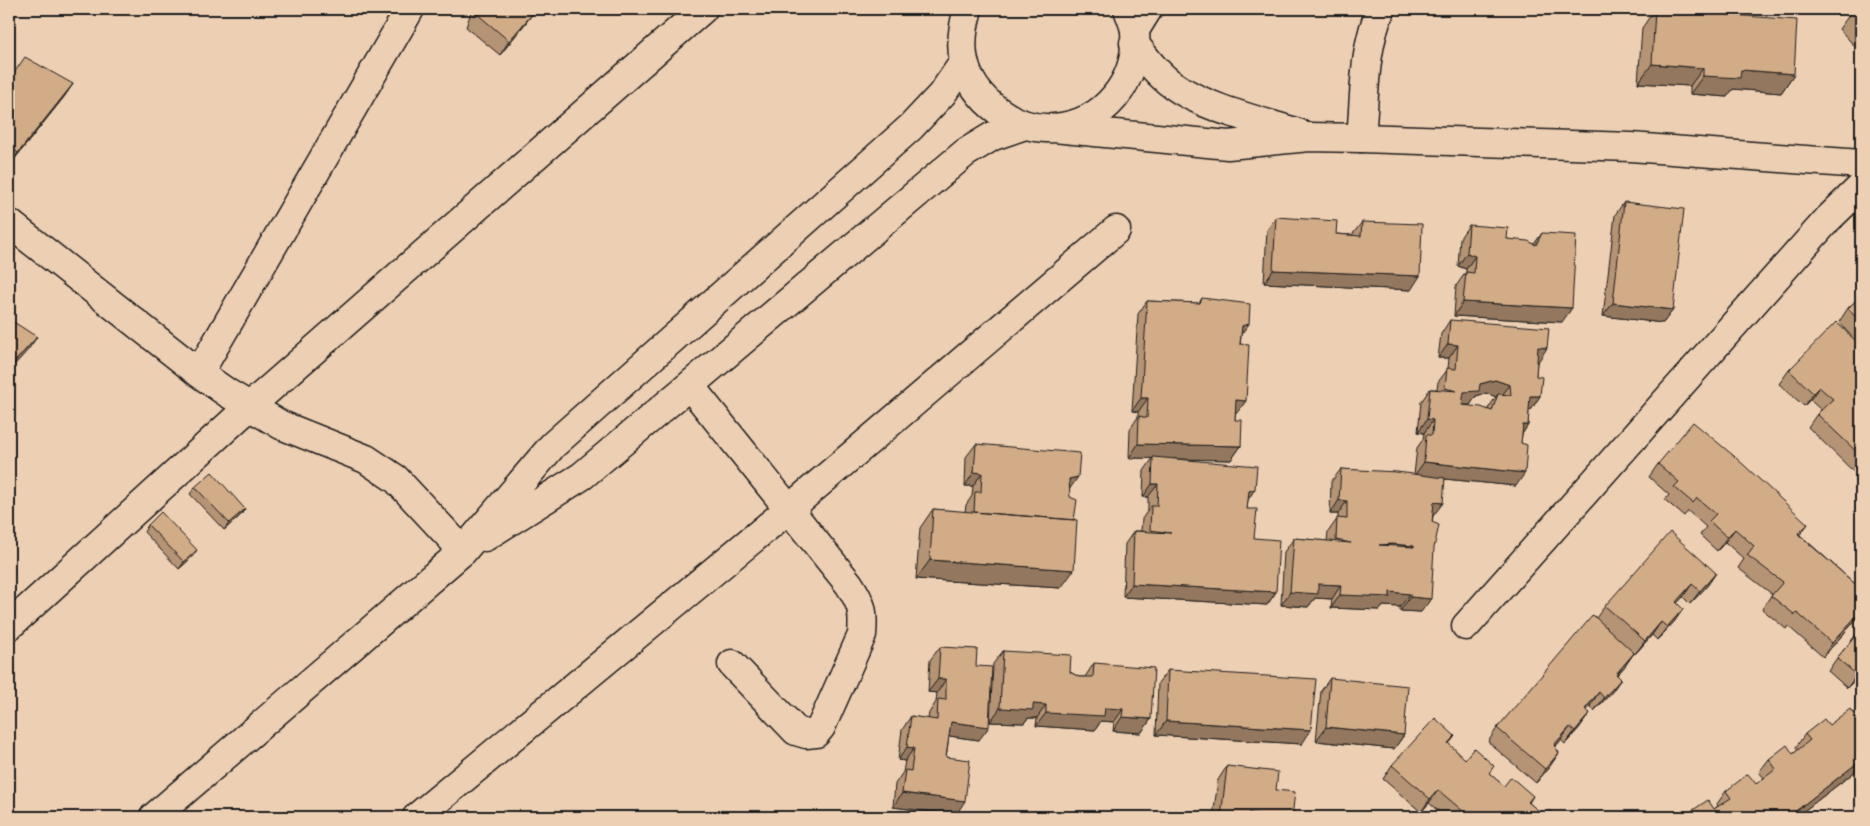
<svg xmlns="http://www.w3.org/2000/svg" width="1870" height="826" font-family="'Gochi Hand',sans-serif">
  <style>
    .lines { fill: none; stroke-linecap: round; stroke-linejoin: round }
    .street-casing { stroke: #1c1c1c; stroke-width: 31 }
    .primary-casing { stroke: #1c1c1c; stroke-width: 31 }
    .street { stroke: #edcfb3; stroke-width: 28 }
    .primary { stroke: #edcfb3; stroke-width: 28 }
    .wall { fill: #b59374; stroke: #1c1c1c; fill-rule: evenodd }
    .shaded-wall { fill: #93785e; stroke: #1c1c1c }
    .building { fill: #d2ab87; stroke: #1c1c1c; fill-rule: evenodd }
  </style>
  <rect width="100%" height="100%" fill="#edcfb3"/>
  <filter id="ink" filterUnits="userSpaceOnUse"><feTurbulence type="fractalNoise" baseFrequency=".02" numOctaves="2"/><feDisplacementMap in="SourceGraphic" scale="10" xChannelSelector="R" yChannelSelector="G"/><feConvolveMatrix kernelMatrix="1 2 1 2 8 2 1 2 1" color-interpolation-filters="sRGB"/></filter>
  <g filter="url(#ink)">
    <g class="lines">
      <defs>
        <path id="street" d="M1135,30L1148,9
          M1361,138C1365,96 1363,48 1381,9
          M9,223L199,373L226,392L281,425L366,459L396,479L463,551
          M199,373L410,9
          M690,386L849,584C862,604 864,611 862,635L821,727L816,733L806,734L796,731L732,664
          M9,626L250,406L703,9
          M1466,626L1828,219L1861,187
          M417,817L789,509L1116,230"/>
        <path id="primary" d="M968,9C963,26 960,43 964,61C972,100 1015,131 1054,128C1105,124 1139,80 1135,31C1134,23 1130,16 1128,9
          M1134,43C1145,57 1157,74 1173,85C1204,108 1261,121 1298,133
          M1054,128L1228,145L1309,137L1361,138L1631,147L1861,164
          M485,537L582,476L965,153L993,136L1025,125
          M154,817L463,551L553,445L911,127L942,94L964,62"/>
      </defs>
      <use href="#street" class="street-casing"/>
      <use href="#primary" class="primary-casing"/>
      <use href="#street" class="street"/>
      <use href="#primary" class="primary"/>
    </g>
    <path class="wall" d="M473,9H536L524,25L500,55L466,27L471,12Z
      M1655,9L1794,74L1781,93L1733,89L1727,97L1690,94V86L1638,83L1642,28Z
      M1861,9V53L1839,29L1852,11Z
      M9,80L73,84L64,97L9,166Z
      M1624,202L1673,310L1663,323L1603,316L1615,215Z
      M1276,217L1336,234L1352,235L1362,222L1411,290L1264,283L1267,230Z
      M1469,225L1507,239L1534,244L1542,233L1562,322L1454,316L1456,286L1466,272V269L1458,266L1460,238Z
      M1861,296V375L1857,380L1861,384V479L1808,427L1817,414L1821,410L1810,400L1804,406L1779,384L1789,370L1851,336L1839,322L1848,308Z
      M1202,298L1241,335L1235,420L1241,446L1231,460L1163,458L1248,499L1247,509L1254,538L1276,592L1267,605L1123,597L1125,544L1134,531H1141L1142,519L1148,510V497H1143L1144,471L1153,458H1129L1130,429L1138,417V412L1132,411L1138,314L1147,301L1199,303Z
      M1450,320L1538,362L1537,361L1536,376L1540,396L1531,410H1529L1528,425L1522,434L1516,486L1445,479L1433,516L1421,612L1400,611V607L1383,606L1380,610L1331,608L1332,599L1315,598L1308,607L1281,605L1284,552L1294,538L1327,541L1328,532L1338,518V514H1330L1331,482L1341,469L1414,475L1417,448L1423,439L1424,433L1418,432L1421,402L1430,389H1437L1438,382L1448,369L1449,358H1438L1441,334ZM1486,393L1496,397L1489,407L1488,410L1462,405H1470L1476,396Z
      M976,444L1069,489L1061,588L916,579L920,528L933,509L965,512L966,505L972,496L973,486H965L966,457Z
      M1658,464L1800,535L1861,589V614L1823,657L1788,626L1786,629L1762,609L1772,594L1738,568L1744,559L1725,542L1717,551L1700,535L1706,527L1688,511L1684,516L1665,500L1669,495L1649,477Z
      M195,487L245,509L240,516L224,530L190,494Z
      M148,525L192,557L179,569L144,532Z
      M1716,573L1707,586L1690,604L1683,597L1677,603L1683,609L1674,622L1657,640L1652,635L1635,654L1634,653L1625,666L1617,675L1612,692L1594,711L1590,706L1586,710L1580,727L1565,744L1561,740L1555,747L1559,753L1550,766L1536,783L1488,742L1497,728L1596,618L1605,606Z
      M1861,629V681L1857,678L1847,688L1828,671L1837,658Z
      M940,647L976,666L979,740L949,736L946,757L956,815L893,807L895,784L903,772L905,761L898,760L902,730L911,716L928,719L929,713L936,702L937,693L928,692L930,660Z
      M1003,651L1070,672L1079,677H1085L1094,663L1151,719L1141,733L1113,731L1114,722L1101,721L1095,730L1036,726L1037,718H1028L1024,723L990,722L993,664Z
      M1168,670L1302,744L1156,735L1158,683Z
      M1330,678L1404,735L1394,749L1316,741L1321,691Z
      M1861,724V767L1796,817H1686L1690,812L1714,809L1718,806L1717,804L1726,791L1756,784L1764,778L1759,772L1769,759L1793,754L1798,750L1796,747L1805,734L1829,725Z
      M1455,736L1449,744L1465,759L1489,773L1504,786L1533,796L1529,803L1545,816L1558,817H1445L1429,803L1421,812L1383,779L1392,765Z
      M1227,766L1276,790L1292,817H1213L1218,780Z"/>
    <path class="shaded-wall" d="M534,12L524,25L500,55L509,41Z
      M1652,64L1703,68L1690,86L1638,83Z
      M1741,70L1794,74L1781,93L1733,89L1727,97L1690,94L1703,76Z
      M73,84L64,97L9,166L18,153Z
      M1467,253L1475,256L1466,269L1458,266Z
      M1273,270L1420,276L1411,290L1264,283Z
      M1463,302L1572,308L1562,322L1454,316Z
      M1613,303L1673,310L1663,323L1603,316Z
      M1249,324L1239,337L1242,326Z
      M37,337L28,350L9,371V368Z
      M1448,344L1458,345L1449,358H1438Z
      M1538,347L1547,348L1538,362L1528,361Z
      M1861,372V375L1845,392L1855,378Z
      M1495,380L1510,385L1500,398L1498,394L1496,397L1486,393L1476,396L1470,405H1454L1464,392L1480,384Z
      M1819,387L1810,400L1804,406L1813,393Z
      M1530,396H1540L1531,410L1521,409Z
      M1141,398H1148L1138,412L1132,411Z
      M1236,400L1246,401L1236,414L1227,413Z
      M1427,419L1433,420L1424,433L1418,432Z
      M1523,425H1528L1519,439Z
      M1138,444L1241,446L1231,460L1129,458Z
      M1424,462L1525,473L1516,486L1414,476Z
      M974,472L982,473L973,486H965Z
      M1078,477L1069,490V479Z
      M1152,484H1158L1148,497H1143Z
      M1255,489L1246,503L1249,491Z
      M1339,500L1347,501L1338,514H1330Z
      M1434,502L1443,503L1433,516H1425Z
      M245,509L240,516L224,530L229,523Z
      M1808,524L1798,537V534Z
      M1735,529L1725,542L1717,551L1727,537Z
      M1392,544L1414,546L1405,560L1379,545Z
      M197,550L192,557L179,569L184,562Z
      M930,560L1074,570L1061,588L916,579Z
      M1716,573L1707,586L1690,604L1700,591Z
      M1132,584L1276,592L1267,605L1123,597Z
      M1318,584L1341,585L1332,599L1315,598L1308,607L1281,605L1290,592Z
      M1692,584L1683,597L1666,615L1676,602Z
      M1390,592L1410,594L1400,607L1383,606L1380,610L1331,608L1340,595Z
      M1410,597L1431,599L1421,612L1400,611Z
      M1683,609L1674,622L1657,640L1667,627Z
      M1861,611V614L1823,657L1832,643Z
      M1661,622L1652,635L1635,654L1645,641Z
      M1634,653L1625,666L1606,687L1616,674Z
      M1861,670V671L1857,678L1847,688Z
      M938,679H946L937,693L928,692Z
      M1621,679L1612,692L1594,711L1604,698Z
      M1599,692L1590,706L1575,722L1585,709Z
      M1033,704L1046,705L1037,718H1028L1024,723L990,722L1000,708Z
      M1105,708L1123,709L1114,722L1101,721L1095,730L1036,726L1046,713Z
      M1590,713L1580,727L1565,744L1575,731Z
      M1122,717L1151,719L1141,733L1113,731Z
      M1166,721L1311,730L1302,744L1156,735Z
      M951,722L989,727L979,740L942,735Z
      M1326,727L1404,735L1394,749L1316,741Z
      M1570,727L1561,740L1544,759L1554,745Z
      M907,747L914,748L905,761L898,760Z
      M1559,753L1550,766L1536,783L1545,769Z
      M1861,760V767L1796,817H1788Z
      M1438,790L1429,803L1421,812L1430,799Z
      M902,793L965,801L956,815L893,807Z
      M1249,813L1266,815L1265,817H1247Z"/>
    <path class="building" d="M477,9H530L534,12L509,41L476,13Z
      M1655,9L1797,20L1794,74L1741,70L1740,78L1703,76V68L1652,64Z
      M1854,9H1861V20L1852,11Z
      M25,57L73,84L18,153L9,144V80Z
      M1624,202L1684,209L1673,310L1613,303Z
      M1276,217L1337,221L1336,234L1361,236L1362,222L1422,224L1420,276L1273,270Z
      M1469,225L1508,228L1507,239L1528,241L1536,245L1542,233L1576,235L1572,308L1463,302L1466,272L1474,273L1475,256L1467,253Z
      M1861,296V324L1848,308Z
      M1202,298L1250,304L1249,324L1242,326L1240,344L1249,345L1246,401L1236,400L1235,420H1242L1241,446L1138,444L1139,416L1147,418L1148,398H1141L1147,301L1200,303Z
      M9,319L37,337L9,368Z
      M1450,320L1549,328L1547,348L1538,347L1536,376L1542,377L1540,396H1530L1528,425H1523L1521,443L1527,445L1525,473L1424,462L1426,435H1432L1433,420L1427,419L1430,389L1457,391L1445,388L1447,368L1456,369L1458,345L1448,344ZM1495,380L1510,385L1511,395L1498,394L1492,411L1481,407L1462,405L1464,392L1479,391L1480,384Z
      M1836,322L1861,346V372L1855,378L1861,384V456L1817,414L1833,399L1819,387L1813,393L1789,370Z
      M1693,422L1734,456L1808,524L1798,534L1861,589V611L1832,643L1796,612L1795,615L1771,596L1783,582L1747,555L1754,546L1735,529L1727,537L1709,521L1716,514L1697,498L1693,503L1674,487L1679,482L1658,464Z
      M976,444L1080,453L1078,477L1069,479L1070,497L1077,500L1074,520L974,512L975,492H981L982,473L974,472Z
      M1153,457L1257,466L1255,489L1249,491L1247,509H1257L1254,538L1279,540L1276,592L1132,584L1134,531L1171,533L1150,530L1151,506H1157L1158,484H1152Z
      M1341,469L1397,472L1445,478L1443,503L1434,502L1432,522L1439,525L1434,548L1431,599L1410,597V594L1390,592V597L1340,595L1341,585L1318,584V594L1290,592L1294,538L1351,543L1336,540L1337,518L1347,519V501L1339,500ZM1392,544L1414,546V547L1379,545Z
      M212,472L245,509L229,523L195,487Z
      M933,509L1077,520L1074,570L930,560Z
      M161,512L197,550L184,562L148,525Z
      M1670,532L1716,573L1700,591L1692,584L1676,602L1683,609L1667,627L1661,622L1645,641L1605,606Z
      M1593,615L1634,653L1616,674L1621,679L1604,698L1599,692L1585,709L1590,713L1575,731L1570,727L1554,745L1559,753L1545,769L1497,728Z
      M1861,629V670L1857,675L1837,658Z
      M940,647L977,649L976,666L992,667L989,727L951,722L946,757L970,760L965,801L902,793L905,770L911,771L914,748L907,747L911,716L937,720L938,699L946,700V679H938Z
      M1003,651L1071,655L1070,672L1079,677H1093L1094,663L1154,668L1151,719L1122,717L1123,709L1105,708L1104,716L1046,713V705L1033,704V710L1000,708Z
      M1168,670L1316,679L1311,730L1166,721Z
      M1330,678L1408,686L1404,735L1326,727Z
      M1850,709L1861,724V760L1788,817H1693L1690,812L1708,800L1714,809L1731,798L1726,791L1748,774L1756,784L1776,769L1769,759L1787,745L1793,754L1810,740L1805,734L1824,719L1829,725Z
      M1435,718L1455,736L1448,743L1465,759L1474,748L1494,766L1489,773L1504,786L1511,777L1533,796L1528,802L1545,816L1550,810L1558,817H1470L1438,790L1430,799L1392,765Z
      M1227,766L1278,772L1276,790L1295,792L1292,817H1266V815L1249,813V817H1221Z
      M877,813L919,817H876Z"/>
  </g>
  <rect width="1870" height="826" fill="none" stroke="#edcfb3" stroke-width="30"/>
  <rect x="15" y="15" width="1840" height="796" fill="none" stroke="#1c1c1c" stroke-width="2" filter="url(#ink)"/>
</svg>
